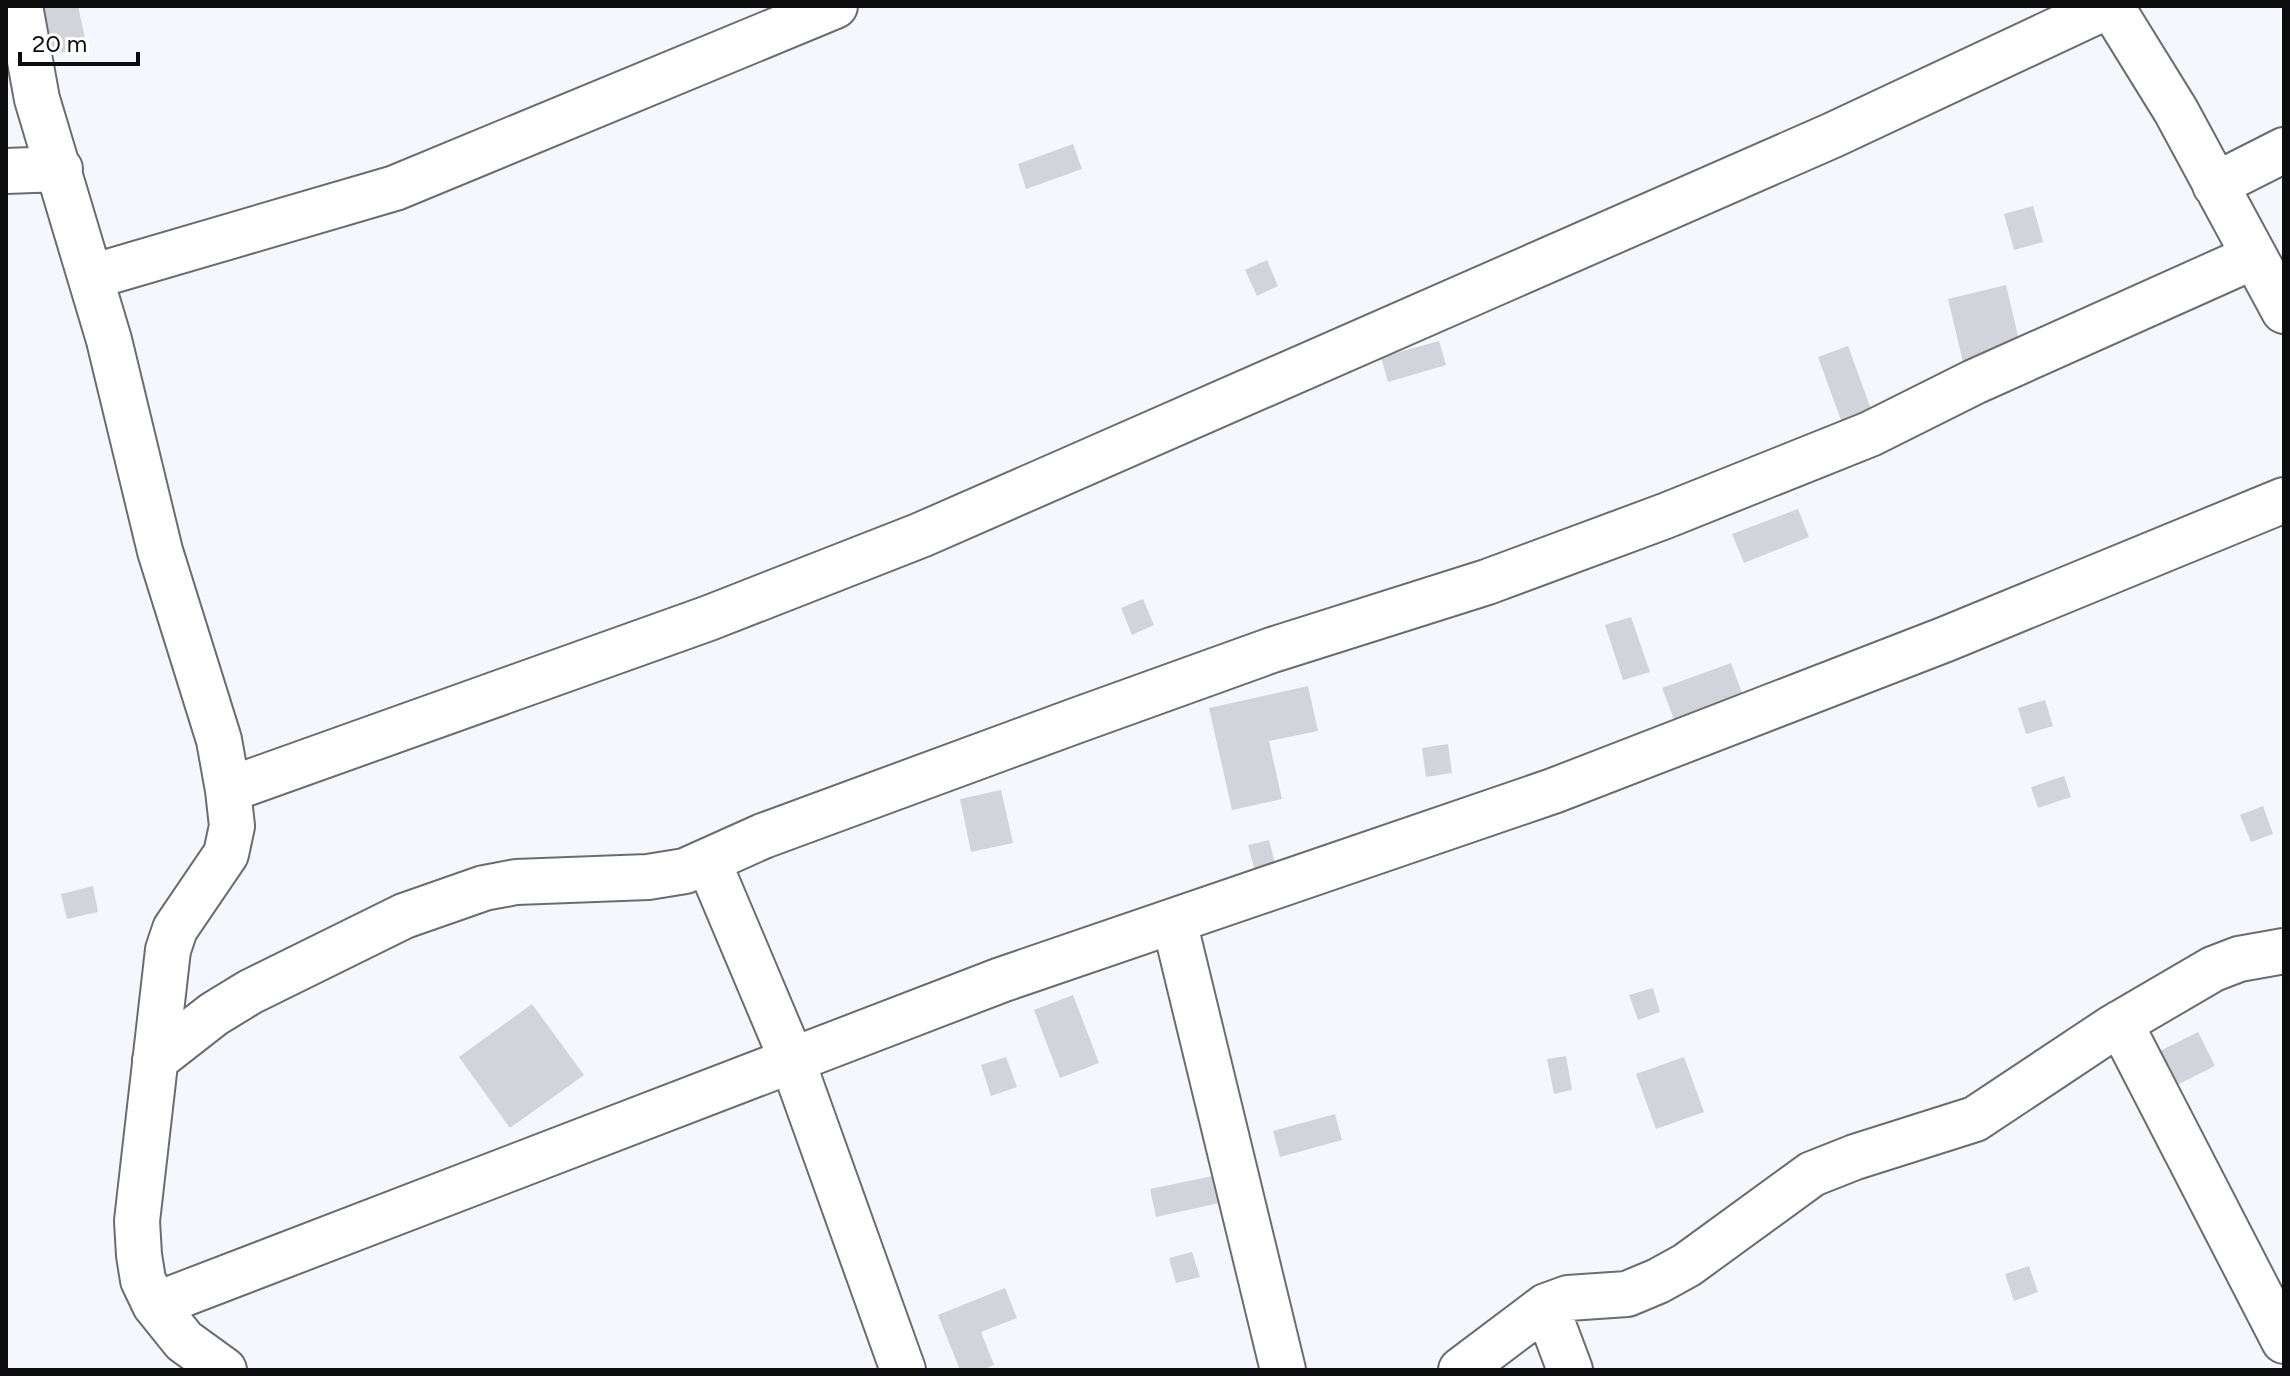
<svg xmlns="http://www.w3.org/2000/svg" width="2290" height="1376" font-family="Figtree,sans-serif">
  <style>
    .building { fill: #d3d4db }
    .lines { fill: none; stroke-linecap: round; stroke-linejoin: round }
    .street-casing { stroke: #6b6c72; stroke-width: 48 }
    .street { stroke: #fff; stroke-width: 44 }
  </style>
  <rect width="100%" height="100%" fill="#f6f6fd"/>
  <path class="building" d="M44,6H78L87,47L49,55L40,7Z
    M1073,144L1082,169L1026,189L1018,164Z
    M2033,206L2043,242L2014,250L2004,214Z
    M1267,260L1278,286L1257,296L1245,270Z
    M2006,285L2022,353L1964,366L1948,299Z
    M1439,341L1446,365L1388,382L1381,357Z
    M1848,346L1872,412L1842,423L1818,357Z
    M1798,509L1809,537L1744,563L1732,534Z
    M1143,599L1154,625L1132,635L1121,608Z
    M1631,617L1650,672L1623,680L1605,625Z
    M1731,663L1750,715L1682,740L1662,688Z
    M1308,686L1318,731L1269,741L1282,799L1232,810L1209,708Z
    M2045,700L2053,726L2026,734L2018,708Z
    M1448,744L1452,773L1426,777L1422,748Z
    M2064,776L2071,797L2038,808L2031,787Z
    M1001,790L1013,843L971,852L960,799Z
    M2263,806L2273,834L2251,842L2240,815Z
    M1269,840L1280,883L1259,887L1248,845Z
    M93,886L98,912L67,919L61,894Z
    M1653,988L1660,1012L1638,1020L1629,995Z
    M1073,995L1099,1063L1060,1078L1034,1010Z
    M532,1004L584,1075L510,1128L459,1057Z
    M2198,1032L2215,1066L2177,1085L2160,1051Z
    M1566,1056L1572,1090L1554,1094L1547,1059Z
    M1006,1057L1017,1087L991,1096L981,1065Z
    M1684,1057L1704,1112L1656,1129L1636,1074Z
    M1335,1114L1342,1140L1280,1157L1273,1131Z
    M1232,1172L1238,1199L1156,1217L1150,1189Z
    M1192,1252L1200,1277L1176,1283L1169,1258Z
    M2029,1266L2038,1292L2014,1301L2005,1274Z
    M1005,1288L1017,1318L981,1332L994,1365L982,1370H960L938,1315Z"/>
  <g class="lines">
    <defs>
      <path id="street" d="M20,6L37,99L109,340L160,551L219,740L228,790L232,826L226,854L175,929L168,950L137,1221L139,1255L143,1280L155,1305L184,1341L224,1370
        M2111,6L2176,111L2284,311
        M6,171L60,169
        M2215,185L2284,150
        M91,277L395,188L835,6
        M228,790L709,618L921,535L1833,135L2108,6
        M708,861L792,1060L903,1370
        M1174,921L1283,1370
        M2120,1023L2284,1341
        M155,1060L214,1014L250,992L404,916L484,888L516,882L648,877L685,871L763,836L1075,721L1272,650L1487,582L1665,516L1870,434L1974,382L2253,257
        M155,1305L1001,980L1553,791L1946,639L2284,500
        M1546,1306L1570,1370
        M1461,1370L1546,1306L1568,1298L1627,1294L1658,1281L1687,1265L1812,1174L1855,1157L1975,1119L2112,1028L2213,969L2239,959L2284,951"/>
    </defs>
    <use href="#street" class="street-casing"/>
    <use href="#street" class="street"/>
  </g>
  <rect width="2290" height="1376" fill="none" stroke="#0c0c0e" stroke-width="16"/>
  <path d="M20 52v12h118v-12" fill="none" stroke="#0c0c0e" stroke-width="4"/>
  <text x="32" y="52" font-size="24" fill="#0c0c0e" stroke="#ffffff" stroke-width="6" paint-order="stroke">20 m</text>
</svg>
